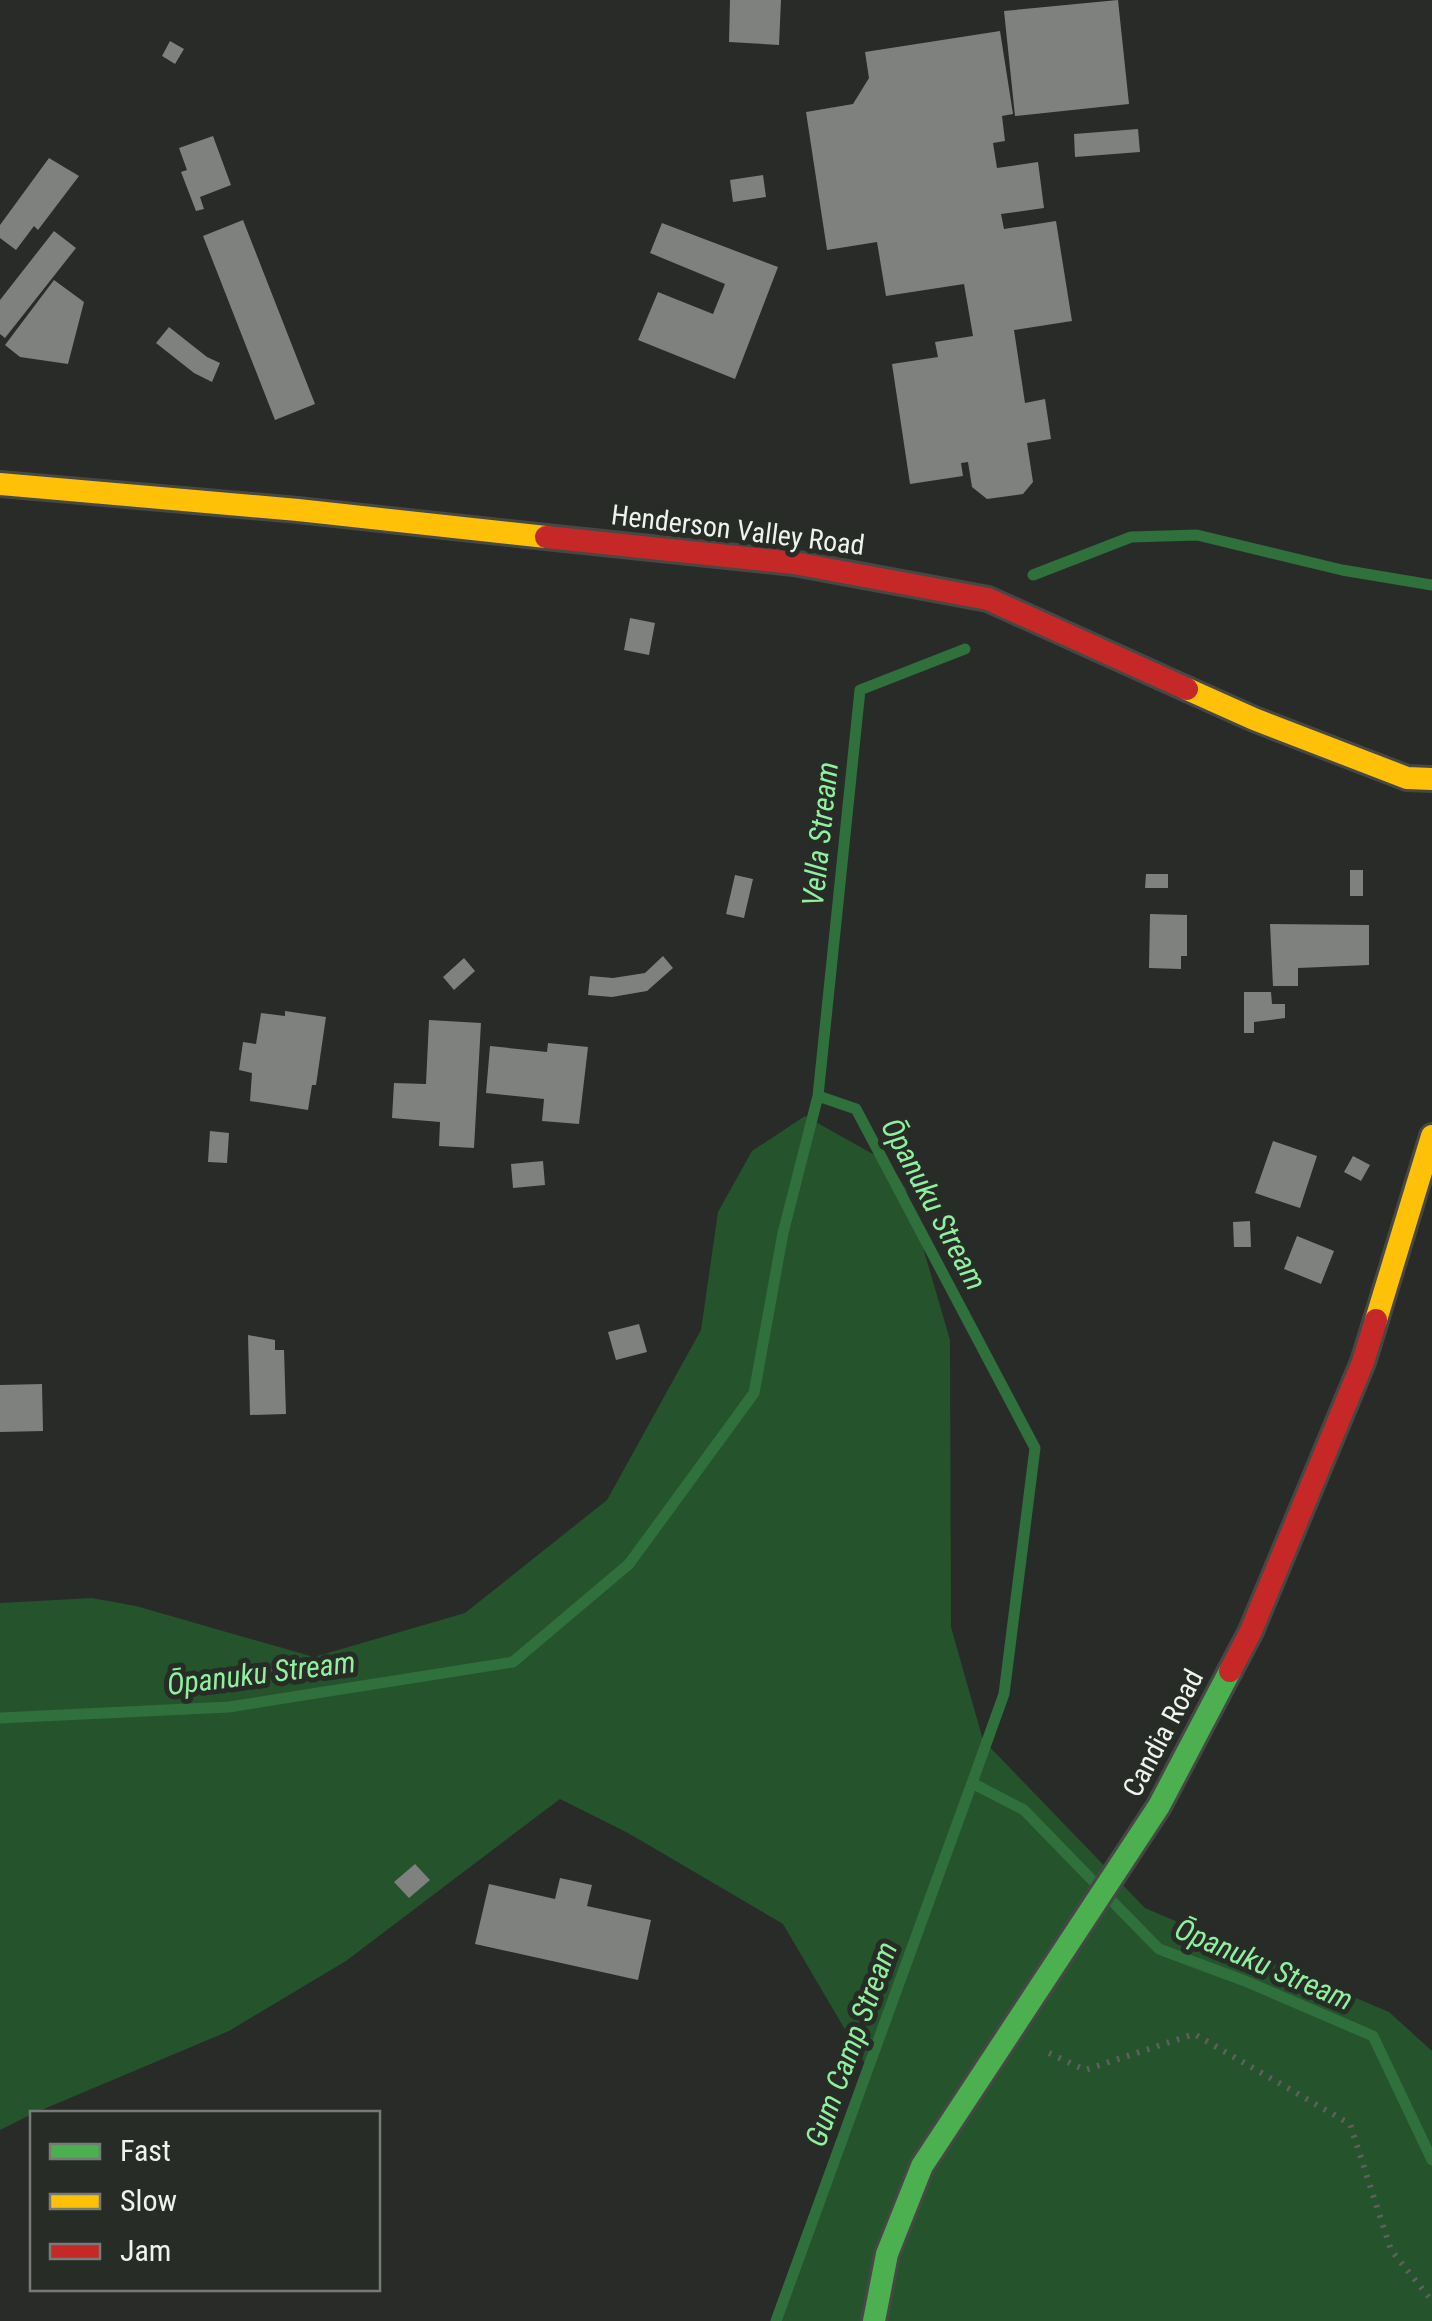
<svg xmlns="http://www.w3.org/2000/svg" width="1432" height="2321" font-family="'Roboto Condensed',sans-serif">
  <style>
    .green { fill: #24532c }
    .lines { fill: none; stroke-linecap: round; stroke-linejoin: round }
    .stream { stroke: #2f703c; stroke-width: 11 }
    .building { fill: #7e817e }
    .fast-casing { stroke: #454845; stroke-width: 28 }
    .slow-casing { stroke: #454845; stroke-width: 28 }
    .jam-casing { stroke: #454845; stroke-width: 28 }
    .path { stroke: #5e5f5e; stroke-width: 6; stroke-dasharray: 2.5 8; stroke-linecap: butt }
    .fast { stroke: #4caf50; stroke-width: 22 }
    .slow { stroke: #ffc107; stroke-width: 22 }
    .jam { stroke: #c62828; stroke-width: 22 }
    .labels { text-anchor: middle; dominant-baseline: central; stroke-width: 10; stroke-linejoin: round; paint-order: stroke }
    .street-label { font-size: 28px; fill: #eff2ef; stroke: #272c27 }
    .water-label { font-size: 30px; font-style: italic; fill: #91f09f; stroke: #272c27 }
  </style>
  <rect width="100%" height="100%" fill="#282b28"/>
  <path class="green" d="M805,1116L889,1163L906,1189L950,1340L951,1627L983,1740L1145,1908L1389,2012L1432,2051V2321H776L867,2067L783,1924L628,1833L560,1799L346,1961L229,2031L32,2114L0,2130V1603L92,1598L136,1606L314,1657L465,1613L607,1500L701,1330L718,1212L752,1151Z"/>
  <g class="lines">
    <path class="stream" d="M1033,575L1131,537L1197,535L1342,570L1432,585
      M818,1096L860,690L965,649
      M0,1718L229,1707L513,1662L629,1564L754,1393L783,1233L818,1096L856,1109L1035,1448L1004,1694L972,1783L1024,1810L1092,1880
      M1112,1901L1159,1949L1245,1981L1373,2036L1432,2160
      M776,2321L972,1783"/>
  </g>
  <path class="building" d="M730,0H781L779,45L729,42Z
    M1118,0L1129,104L1015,116L1004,11Z
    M1000,31L1013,114L1002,116L1005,141L993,143L997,168L1038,162L1044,208L1001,214L1004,229L1056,221L1072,321L1014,330L1025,403L1045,399L1051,439L1027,443L1033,482L1023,494L987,499L972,487L968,462L961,463L963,476L910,484L892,364L938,357L935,342L973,336L964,284L886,296L877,242L827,250L806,112L853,104L869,78L865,52Z
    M170,41L184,49L175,64L162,56Z
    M1138,129L1140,152L1075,157L1074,134Z
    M213,136L231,185L200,197L204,209L196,211L181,172L187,170L179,148Z
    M49,158L79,176L38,230L34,226L16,250L0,238V225Z
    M763,175L766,197L733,202L730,180Z
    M243,220L315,404L275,420L203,236Z
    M662,223L778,267L735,379L638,340L658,292L713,314L725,284L650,253Z
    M54,231L76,248L5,338L0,334V300Z
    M54,280L84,302L68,364L20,357L5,345Z
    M169,327L207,357L220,363L212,382L194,373L156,343Z
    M630,618L655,623L649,655L624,650Z
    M1350,870H1363V896H1350Z
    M1146,874H1168V888H1145Z
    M735,875L753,879L744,918L726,914Z
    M1150,914L1187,915V956H1181V969L1149,968Z
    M1270,924L1369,925V965L1298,968V986H1273Z
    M663,956L673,968L647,991L612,997L588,995L590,976L613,978L645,973Z
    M464,958L475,971L454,990L443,977Z
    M1244,992H1271L1272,1004H1285V1018L1254,1022V1033H1244Z
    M285,1011L326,1017L316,1085H312L308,1110L250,1101L252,1073L239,1070L243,1042L256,1044L261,1013L285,1016Z
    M429,1020L481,1023L474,1148L439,1146L440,1122L392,1118L394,1083L426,1084Z
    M548,1043L588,1047L579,1124L542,1121L544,1099L486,1093L490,1046L547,1052Z
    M210,1131L229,1133L227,1163L208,1162Z
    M1273,1141L1317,1156L1300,1208L1255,1193Z
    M1353,1156L1370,1165L1361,1181L1344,1172Z
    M543,1161L545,1185L513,1188L511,1164Z
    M1250,1221L1251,1247H1234L1233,1222Z
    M1297,1236L1334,1251L1321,1284L1284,1269Z
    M639,1324L647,1352L616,1360L608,1332Z
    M248,1335L275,1340V1350H284L286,1414L250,1415Z
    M42,1384L43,1431L0,1432V1385Z
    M415,1864L430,1880L409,1898L394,1882Z
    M560,1878L592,1885L587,1906L651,1920L638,1980L475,1944L489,1884L555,1899Z"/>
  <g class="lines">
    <defs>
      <path id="fast" d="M874,2321L887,2254L922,2166L1159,1806L1230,1671"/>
      <path id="slow" d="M0,484L298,510L546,537
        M1187,689L1254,719L1407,778L1432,779
        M1376,1320L1432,1136"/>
      <path id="jam" d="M546,537L794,563L988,599L1187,689
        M1230,1671L1251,1631L1363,1362L1376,1320"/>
    </defs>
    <use href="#fast" class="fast-casing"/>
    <use href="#slow" class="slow-casing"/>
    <use href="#jam" class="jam-casing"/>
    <path class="path" d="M1049,2053L1085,2070L1194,2034L1350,2124L1391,2250L1432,2301"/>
    <use href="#fast" class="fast"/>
    <use href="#slow" class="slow"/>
    <use href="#jam" class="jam"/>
  </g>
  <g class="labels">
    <g class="street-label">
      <text transform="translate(738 530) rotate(7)">Henderson Valley Road</text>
      <text transform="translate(1163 1733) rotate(-62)">Candia Road</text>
    </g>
    <g class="water-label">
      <text transform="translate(820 834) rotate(-84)">Vella Stream</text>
      <text transform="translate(934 1204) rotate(62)">Ōpanuku Stream</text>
      <text transform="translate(261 1673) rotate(-7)">Ōpanuku Stream</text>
      <text transform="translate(1264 1964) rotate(23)">Ōpanuku Stream</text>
      <text transform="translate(851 2044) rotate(-70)">Gum Camp Stream</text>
    </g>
  </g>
  <rect x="30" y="2111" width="350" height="180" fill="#272c27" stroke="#777b77" stroke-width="2.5"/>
  <rect x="50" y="2144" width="50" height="15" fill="#4caf50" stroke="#777b77" stroke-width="2.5"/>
  <text x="120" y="2161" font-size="30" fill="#eff2ef">Fast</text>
  <rect x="50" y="2194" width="50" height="15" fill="#ffc107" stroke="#777b77" stroke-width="2.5"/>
  <text x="120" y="2211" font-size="30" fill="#eff2ef">Slow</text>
  <rect x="50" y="2244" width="50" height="15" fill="#c62828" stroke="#777b77" stroke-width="2.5"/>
  <text x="120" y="2261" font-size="30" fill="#eff2ef">Jam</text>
</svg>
